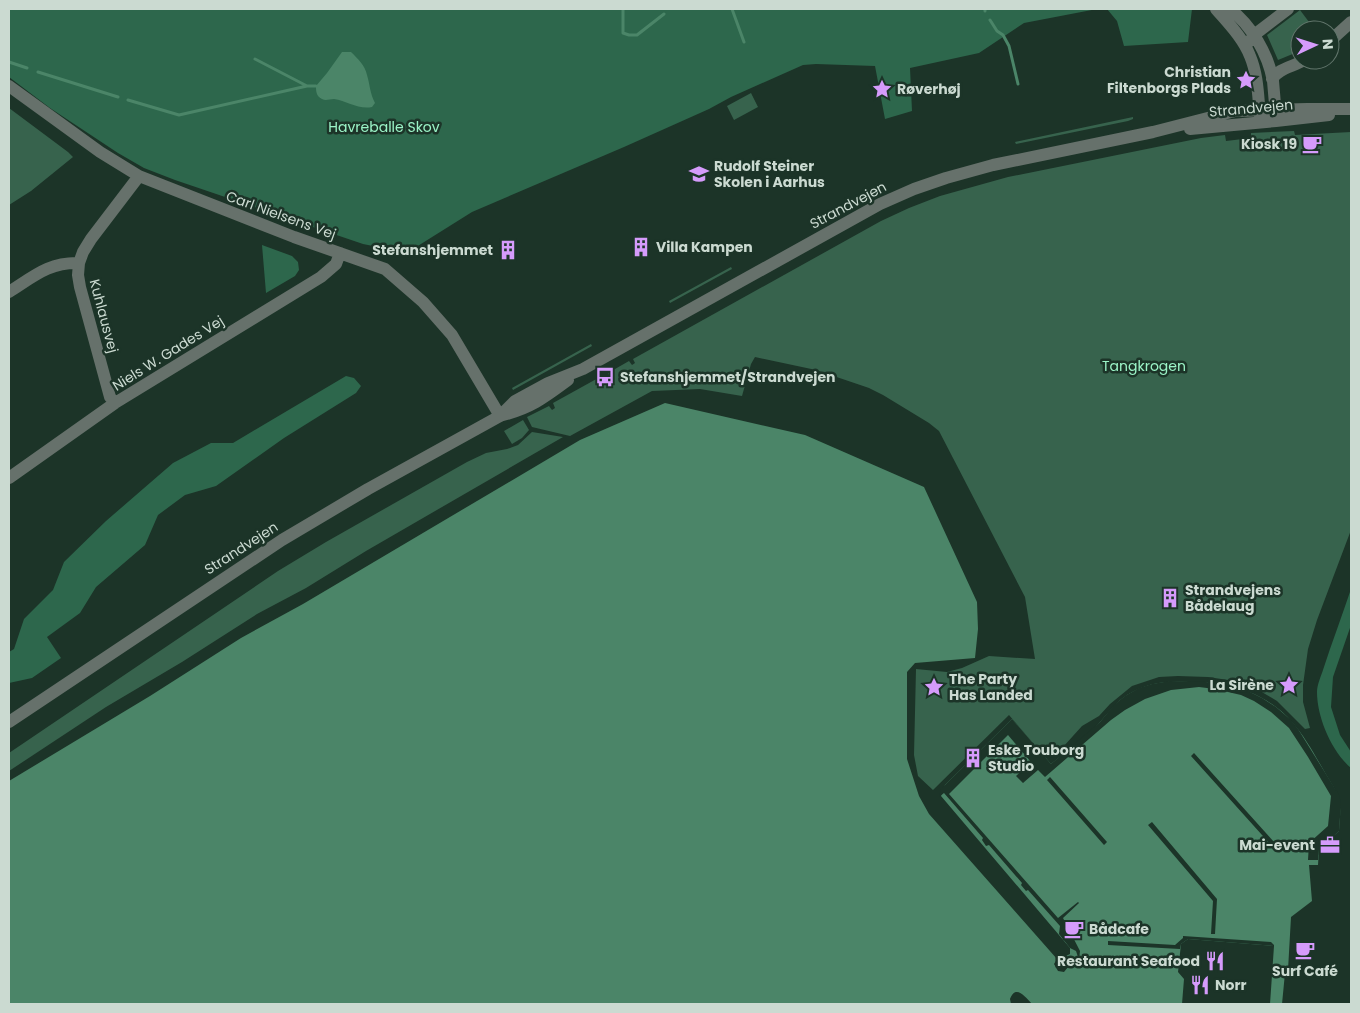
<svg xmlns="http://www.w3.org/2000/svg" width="1360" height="1013" font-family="Poppins,sans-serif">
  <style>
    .green { fill: #37634d }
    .forest { fill: #2d674c }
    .water { fill: #4b8568 }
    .pier { fill: #1c3428 }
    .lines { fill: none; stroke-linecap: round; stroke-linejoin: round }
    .stream { stroke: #4b8568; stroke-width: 3 }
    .minor { stroke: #66716b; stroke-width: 12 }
    .labels { text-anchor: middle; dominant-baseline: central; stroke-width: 5; stroke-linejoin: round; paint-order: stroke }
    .poi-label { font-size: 14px; font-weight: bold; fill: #cbdad1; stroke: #1c3428; text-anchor: start }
    .street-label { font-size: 14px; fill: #cbdad1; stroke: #1c3428 }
    .park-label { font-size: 14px; fill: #9bf4c7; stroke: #1c3428 }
  </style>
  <rect width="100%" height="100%" fill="#1c3428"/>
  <path class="green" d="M1300,10L1315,30H1300V51L1278,60L1267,35Z
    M751,93L758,107L734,120L727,106Z
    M9,108L68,152L73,157L31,191L9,205Z
    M1133,117V119L1128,121L1016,144L1015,142Z
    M1351,128V530L1317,620L1308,649L1303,685V702L1310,728L1305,729L1277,701L1255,688L1228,680L1208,677L1178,676L1159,677L1132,686L1110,704L1099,716L1082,726L1054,757L1038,749L1009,715L933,790L918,776L914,755L916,669L947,672L962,668L989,656L1035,659L1025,597L939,431L929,423L883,395L869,388L816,370L755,357L751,364L742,396L700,389L652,391L570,436L532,427L527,417L549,406L552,410L555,408L553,403L600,377L603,381L610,377L608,373L629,361L632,365L635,363L633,359L881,221L909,208L940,196L1008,177L1201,138L1225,135L1226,141L1251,138V133L1294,131L1295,135L1351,132Z
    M731,267L732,269L670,303L669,301Z
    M591,344L592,346L513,390L512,388Z
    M523,420L529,430L522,438L512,444L504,431Z
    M532,432L563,437L366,551L306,588L257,614L182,662L106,707L9,771V753L278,571L326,542L467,462L486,453L507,449L518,445Z"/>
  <path class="forest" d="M9,9H1097L1024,23L979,53L910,68L912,111L885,119L875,66L816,64L803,65L731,97L709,109L624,147L472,212L405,254L393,250L363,244L175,180L144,168L118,153L50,108L9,77Z
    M1107,9H1192L1188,42L1124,46L1117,21Z
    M262,245L292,256L298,262L299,270L295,276L266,293Z
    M346,376L354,378L361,386L356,393L284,438L216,486L185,495L158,515L145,545L96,587L80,613L47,637L61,658L32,678L9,683V652L14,649L24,619L53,590L64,562L106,521L173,463L211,443H233Z
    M1351,589V625L1333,677L1331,707L1340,735L1351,752V768C1332,752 1317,718 1317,692C1317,685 1321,676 1323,670C1332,642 1342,616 1351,589Z"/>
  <path class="water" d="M342,52H351C358,59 365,65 367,75C370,85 370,94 375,103L372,107C359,110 347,101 334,99C329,99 326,101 322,99C316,96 316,91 316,86L327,73Z
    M665,403L805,435L924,487L977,602L978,629L975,658L915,663L907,672V759L919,796L929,814L1057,959L1054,964L1058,971L1064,972L1068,967V962L1065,959L1066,956L1070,954V948L941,796L945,785L1012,719L1051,764C1067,751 1087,736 1100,722C1109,712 1116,702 1127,695C1146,683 1167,680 1189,682C1201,682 1212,682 1223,684C1249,689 1275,702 1292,722C1308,740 1320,765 1333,786C1343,802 1340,813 1339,831L1319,849L1318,865H1309L1312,901L1291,917L1288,970L1285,973L1282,1004H1270L1274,946L1188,939L1181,944L1178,972L1184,979L1182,1004H1032C1025,997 1016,984 1010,999L1011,1004H9V781L150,696L241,638L303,604L580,440Z"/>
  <path class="pier" d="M1170,681L1206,682L1222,684L1248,691L1262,698L1276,707L1291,720L1298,729L1339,795L1341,803L1339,831L1319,849L1318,860H1308L1309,843L1328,826L1331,796L1308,757L1289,728L1271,712L1254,701L1241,695L1215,689L1199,687L1171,690L1145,699L1125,710L1111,720L1045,777L1038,770L1023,783L1016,776L1031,762L1008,735L949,794L1058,918L1078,902L1079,903L1063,918L1080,951L1079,960L1076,951L1070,948L1059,934L1060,926L1028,890L1026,891L1021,885L1022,883L989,845L986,846L982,840L983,838L944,793L939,797L941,789L1012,719L1051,764L1100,722L1114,705L1125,696L1139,688L1152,684Z
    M1194,753L1274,842L1305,844V849L1271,845L1191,756Z
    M1050,777L1107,842L1104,845L1047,780Z
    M1152,822L1217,899L1215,934H1211L1213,901L1148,825Z
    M1183,936L1271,942L1274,945V946L1188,939L1181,944L1180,949L1108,945V941L1175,945L1183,938Z"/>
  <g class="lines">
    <path class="stream" d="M623,9V33L629,35H637L664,14
      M732,9L744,42
      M985,9V11
      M990,20L997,31L1003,35L1009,46L1018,84
      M255,59L307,86
      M9,62L27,68
      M38,72L118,97
      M128,100L179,115L307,86H316"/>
    <path class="minor" d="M1216,9C1228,23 1243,38 1250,56C1258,75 1258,96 1260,116
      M1230,9C1252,26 1268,54 1273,81C1274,93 1275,105 1276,116
      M1250,41L1254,35L1288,9
      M1330,41L1351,22
      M1272,79C1279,68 1293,67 1304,60
      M9,86L100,152L139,176L294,237L385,269L423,302L452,335L500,416
      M1190,129L1276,121L1329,115
      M79,263L78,275L80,287L110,397L115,403
      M9,292C33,277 49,262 79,263L83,252L91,239L139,176
      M503,415C531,408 545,397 568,380
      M9,478L115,403L321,277L336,264L340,253
      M9,722L282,540L368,489L500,416L515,401L548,383L583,369L880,204L914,189L946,178L993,165L1153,132L1235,111L1307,109H1351"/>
  </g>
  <defs>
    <symbol id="sight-bare" viewBox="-9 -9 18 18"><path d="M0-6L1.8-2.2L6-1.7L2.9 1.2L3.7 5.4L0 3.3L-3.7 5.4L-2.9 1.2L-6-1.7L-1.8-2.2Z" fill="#d59bfb" stroke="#1c3428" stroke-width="2.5" paint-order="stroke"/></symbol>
    <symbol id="cafe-bare" viewBox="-9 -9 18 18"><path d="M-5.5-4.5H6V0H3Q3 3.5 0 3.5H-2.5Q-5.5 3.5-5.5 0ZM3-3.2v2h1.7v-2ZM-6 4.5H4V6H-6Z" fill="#d59bfb" stroke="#1c3428" stroke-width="2.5" paint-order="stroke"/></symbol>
    <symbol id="school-bare" viewBox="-9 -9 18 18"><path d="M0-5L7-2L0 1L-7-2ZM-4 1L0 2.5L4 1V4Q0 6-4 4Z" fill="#d59bfb" stroke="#1c3428" stroke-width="2.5" paint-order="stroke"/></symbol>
    <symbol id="building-bare" viewBox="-9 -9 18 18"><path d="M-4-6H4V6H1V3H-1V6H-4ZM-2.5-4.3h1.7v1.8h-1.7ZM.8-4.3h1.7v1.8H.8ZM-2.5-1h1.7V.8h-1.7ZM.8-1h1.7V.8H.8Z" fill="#d59bfb" stroke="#1c3428" stroke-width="2.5" paint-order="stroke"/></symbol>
    <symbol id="bus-bare" viewBox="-9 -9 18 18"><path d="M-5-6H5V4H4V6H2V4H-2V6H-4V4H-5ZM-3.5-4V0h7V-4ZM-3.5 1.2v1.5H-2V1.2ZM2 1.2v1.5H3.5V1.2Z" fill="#d59bfb" stroke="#1c3428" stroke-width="2.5" paint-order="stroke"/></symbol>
    <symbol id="office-bare" viewBox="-9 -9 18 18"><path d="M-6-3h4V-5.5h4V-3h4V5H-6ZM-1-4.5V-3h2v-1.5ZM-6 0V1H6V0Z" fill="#d59bfb" stroke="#1c3428" stroke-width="2.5" paint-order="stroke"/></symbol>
    <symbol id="restaurant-bare" viewBox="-9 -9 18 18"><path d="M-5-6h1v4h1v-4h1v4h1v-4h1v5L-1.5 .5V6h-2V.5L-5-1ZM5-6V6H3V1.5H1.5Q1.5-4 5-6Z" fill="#d59bfb" stroke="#1c3428" stroke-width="2.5" paint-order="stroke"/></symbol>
  </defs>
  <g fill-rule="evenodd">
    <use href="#sight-bare" x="1232" y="66" width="28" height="28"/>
    <use href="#sight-bare" x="868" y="75" width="28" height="28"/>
    <use href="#cafe-bare" x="1298" y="130" width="28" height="28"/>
    <use href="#school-bare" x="685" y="160" width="28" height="28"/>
    <use href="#building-bare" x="627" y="233" width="28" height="28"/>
    <use href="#building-bare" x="494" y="236" width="28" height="28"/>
    <use href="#bus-bare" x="591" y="363" width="28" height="28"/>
    <use href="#building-bare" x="1156" y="584" width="28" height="28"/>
    <use href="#sight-bare" x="1275" y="671" width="28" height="28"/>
    <use href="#sight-bare" x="920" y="673" width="28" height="28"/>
    <use href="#building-bare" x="959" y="744" width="28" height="28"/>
    <use href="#office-bare" x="1316" y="831" width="28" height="28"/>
    <use href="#cafe-bare" x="1060" y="915" width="28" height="28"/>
    <use href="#cafe-bare" x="1291" y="936" width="28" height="28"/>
    <use href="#restaurant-bare" x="1201" y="947" width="28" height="28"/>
    <use href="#restaurant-bare" x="1186" y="971" width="28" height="28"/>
  </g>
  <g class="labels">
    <g class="poi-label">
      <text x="1231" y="72" text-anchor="end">Christian<tspan x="1231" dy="16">Filtenborgs Plads</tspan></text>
      <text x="897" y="89">Røverhøj</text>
      <text x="1297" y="144" text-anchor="end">Kiosk 19</text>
      <text x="714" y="166">Rudolf Steiner<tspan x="714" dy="16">Skolen i Aarhus</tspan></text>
      <text x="656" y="247">Villa Kampen</text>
      <text x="493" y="250" text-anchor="end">Stefanshjemmet</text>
      <text x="620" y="377">Stefanshjemmet/Strandvejen</text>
      <text x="1185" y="590">Strandvejens<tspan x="1185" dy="16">Bådelaug</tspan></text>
      <text x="949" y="679">The Party<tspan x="949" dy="16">Has Landed</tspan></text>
      <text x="1274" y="685" text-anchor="end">La Sirène</text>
      <text x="988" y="750">Eske Touborg<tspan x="988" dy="16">Studio</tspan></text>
      <text x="1315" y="845" text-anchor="end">Mai-event</text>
      <text x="1089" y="929">Bådcafe</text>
      <text x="1200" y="961" text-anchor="end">Restaurant Seafood</text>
      <text x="1305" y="971" text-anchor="middle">Surf Café</text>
      <text x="1215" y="985">Norr</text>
    </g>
    <g class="street-label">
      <text transform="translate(1251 108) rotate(-5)">Strandvejen</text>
      <text transform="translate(848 205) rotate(-28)">Strandvejen</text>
      <text transform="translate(281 215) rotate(20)">Carl Nielsens Vej</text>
      <text transform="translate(104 316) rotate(75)">Kuhlausvej</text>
      <text transform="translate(168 353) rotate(-32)">Niels W. Gades Vej</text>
      <text transform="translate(241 548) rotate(-33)">Strandvejen</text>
    </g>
    <g class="park-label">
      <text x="384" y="127">Havreballe Skov</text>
      <text x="1144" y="366">Tangkrogen</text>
    </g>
  </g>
  <rect width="1360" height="1013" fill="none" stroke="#cbdad1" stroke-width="20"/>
  <g transform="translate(1315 45) rotate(86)"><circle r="24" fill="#1c3428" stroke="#62766c"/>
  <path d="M0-4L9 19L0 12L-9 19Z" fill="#d59bfb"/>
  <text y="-8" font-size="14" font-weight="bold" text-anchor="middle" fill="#cbdad1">N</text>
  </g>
</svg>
